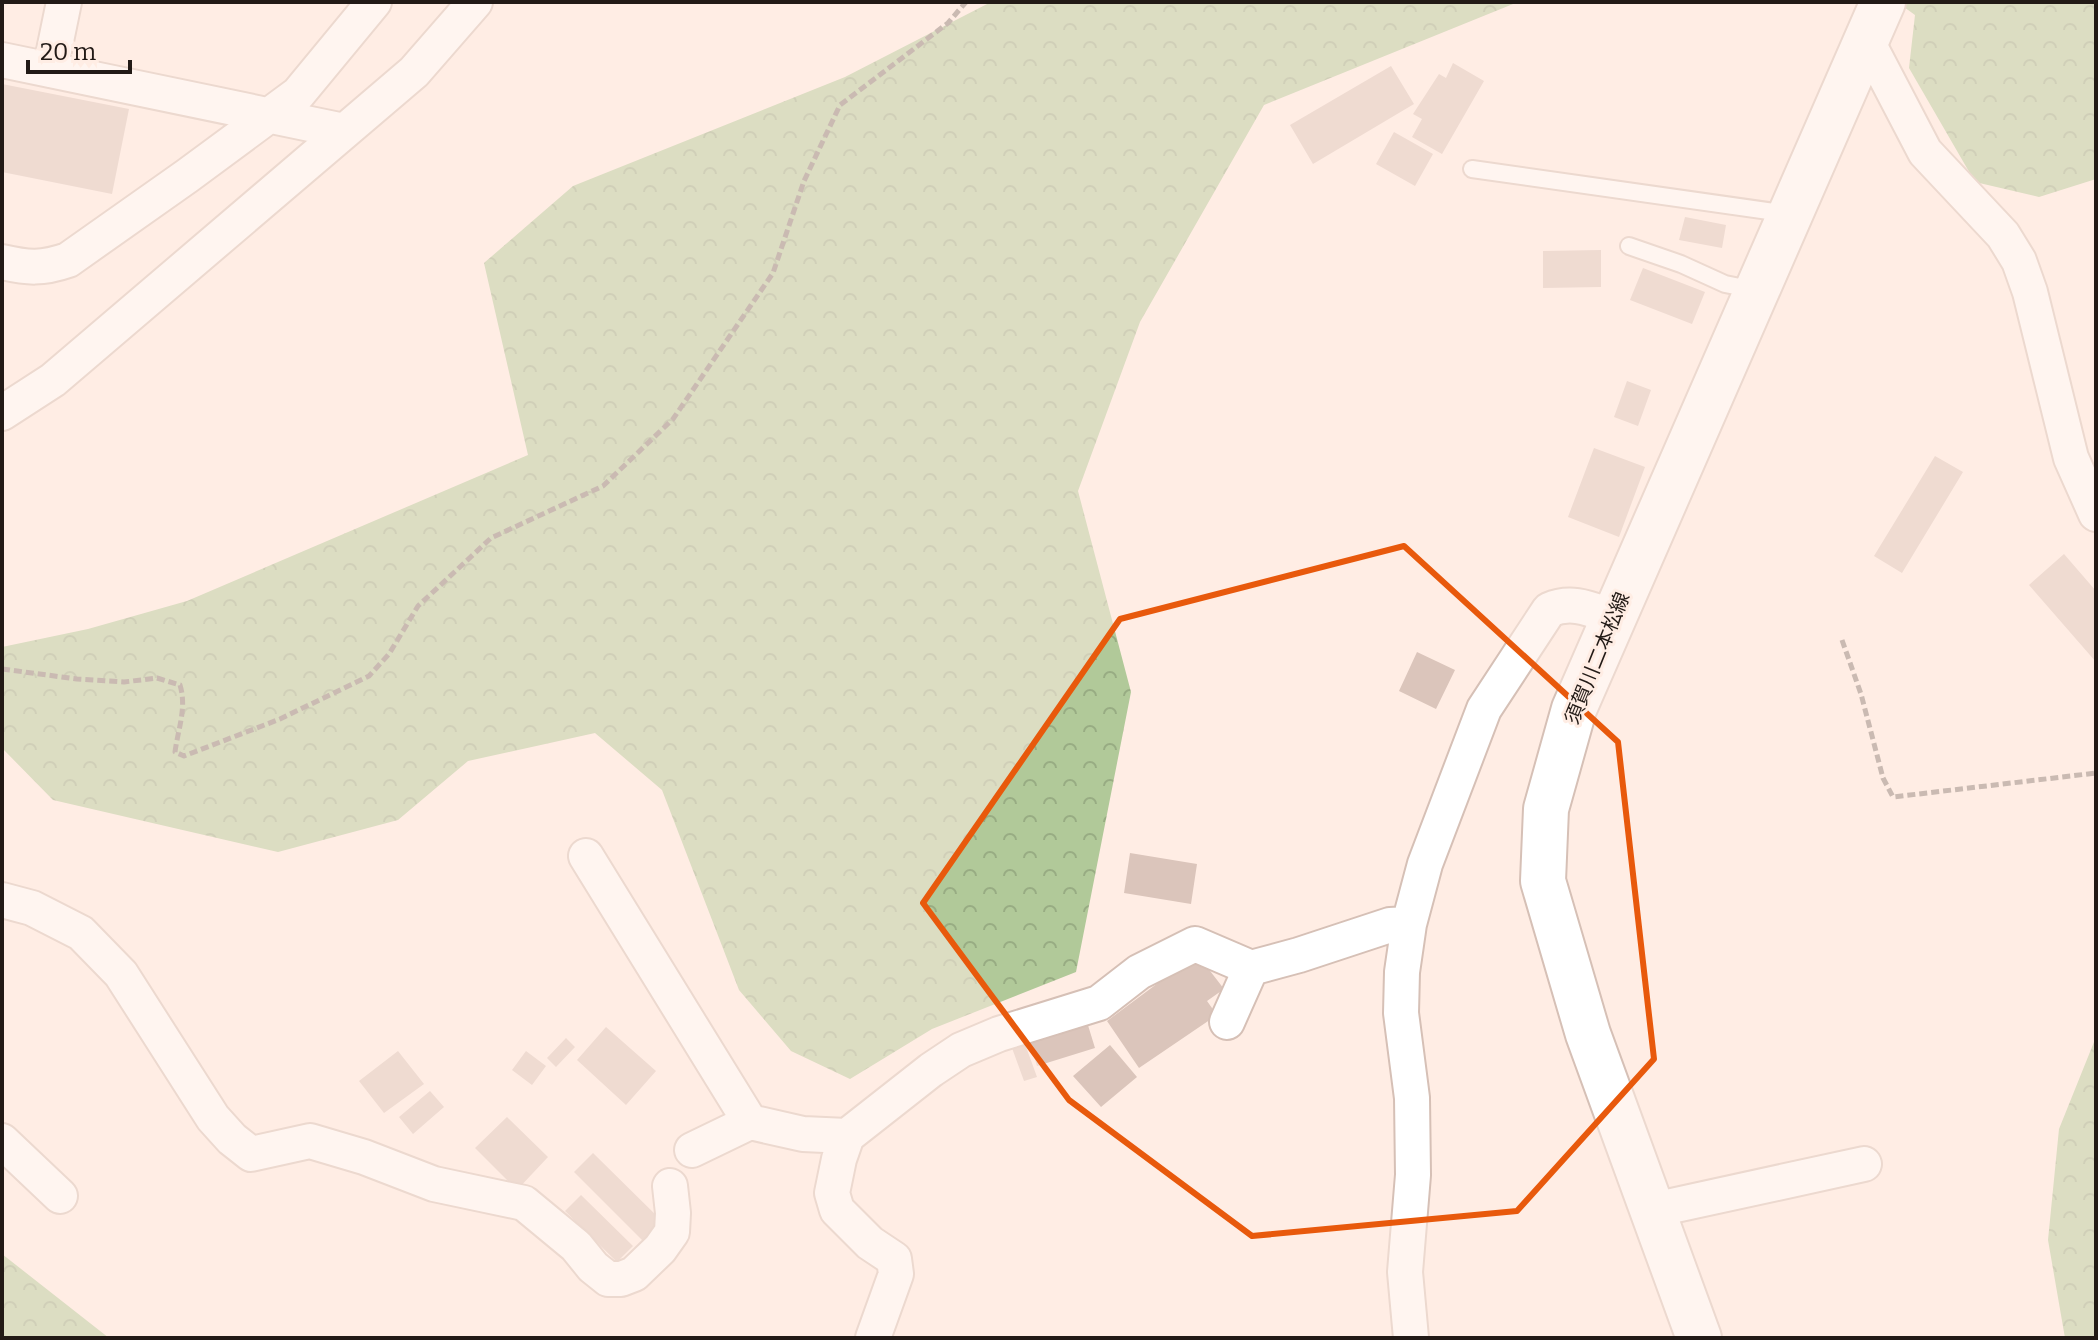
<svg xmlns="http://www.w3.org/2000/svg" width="2098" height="1340" font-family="Bitter,'Noto Sans JP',serif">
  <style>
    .forest { fill: url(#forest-crowns) }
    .building { fill: #dbc5bb }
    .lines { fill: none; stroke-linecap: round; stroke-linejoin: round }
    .service-casing { stroke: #d6c0b6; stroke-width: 20 }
    .minor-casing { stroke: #d6c0b6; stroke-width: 38 }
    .secondary-casing { stroke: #d6c0b6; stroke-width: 48 }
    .path { stroke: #897d76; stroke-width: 5; stroke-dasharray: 8 4; stroke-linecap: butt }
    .service { stroke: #fff; stroke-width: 16 }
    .minor { stroke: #fff; stroke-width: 34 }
    .secondary { stroke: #fff; stroke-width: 44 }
    .marked { fill: none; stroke: #e8590c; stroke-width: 6; stroke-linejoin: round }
    .labels { text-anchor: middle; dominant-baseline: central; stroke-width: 6; stroke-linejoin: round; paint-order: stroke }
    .street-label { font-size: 20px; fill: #221a16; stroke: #ffede4 }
  </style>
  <defs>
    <pattern id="forest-crowns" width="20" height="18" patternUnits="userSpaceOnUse" patternTransform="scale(2)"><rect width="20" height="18" fill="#b1c999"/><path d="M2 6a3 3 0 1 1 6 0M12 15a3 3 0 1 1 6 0" fill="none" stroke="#98ac83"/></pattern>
  </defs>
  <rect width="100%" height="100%" fill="#ffede4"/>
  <path class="forest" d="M991,2H1518L1264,105L1140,322L1078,491L1131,692L1076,972L932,1029L850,1079L791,1051L739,990L662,790L595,733L468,761L398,820L278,852L53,800L2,748V647L88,629L187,601L528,455L484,263L573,186L845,77Z
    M1897,2H2096V179L2039,197L1975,182L1909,68L1915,15Z
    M2096,1037V1338H2065L2048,1240L2059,1129Z
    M2,1254L109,1338H2Z"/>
  <path class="building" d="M1453,63L1484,81L1442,154L1412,137L1422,119L1413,114L1439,74L1446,78Z
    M1391,66L1414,104L1313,164L1290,125Z
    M2,84L129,109L112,194L2,172Z
    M1394,132L1433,154L1415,186L1376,164Z
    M1685,217L1726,225L1722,248L1679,240Z
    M1601,250V287L1543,288V251Z
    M1643,268L1705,292L1692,324L1630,300Z
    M1627,381L1651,390L1638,426L1614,417Z
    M1594,448L1645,467L1619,537L1568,517Z
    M1935,456L1963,472L1902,573L1874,556Z
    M2064,554L2096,591V662L2029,585Z
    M1417,652L1455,670L1436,709L1399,691Z
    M1130,853L1197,864L1191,904L1124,893Z
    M1197,954L1224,989L1207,1001L1217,1015L1139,1068L1107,1021Z
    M1087,1022L1095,1048L1037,1066L1029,1040Z
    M606,1027L656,1071L626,1105L577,1060Z
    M566,1038L575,1047L556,1067L547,1058Z
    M1025,1044L1037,1077L1024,1081L1012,1048Z
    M1110,1045L1137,1077L1101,1107L1073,1076Z
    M398,1051L424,1084L384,1113L359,1081Z
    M526,1051L546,1066L532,1085L512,1070Z
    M430,1091L444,1107L413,1134L399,1117Z
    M507,1117L548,1157L517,1190L475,1148Z
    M593,1153L663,1222L644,1242L574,1172Z
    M581,1195L633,1246L617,1262L565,1211Z"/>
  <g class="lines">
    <defs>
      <path id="service" d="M1472,169L1789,214
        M1629,246L1681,264L1725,284L1755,290"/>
      <path id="minor" d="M1866,39L1925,152L2003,235L2019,261L2030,292L2071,458L2096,514
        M2,60L344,131
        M50,70L64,2
        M2,262C28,268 42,269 68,260L187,176L298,94L374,2
        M2,413L53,380L414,72L475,2
        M586,856L750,1122L803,1134L847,1136
        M2,900L32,908L81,933L121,974L213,1118L232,1139L251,1154L310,1141L364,1157L434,1184L524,1203L576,1246L593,1267L608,1279H621L634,1274L660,1249L672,1232L673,1213L670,1186
        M1227,1022L1251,968L1299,955L1390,925L1409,924
        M2,1141L60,1196
        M692,1150L750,1122
        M1653,1210L1864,1164
        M873,1338L896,1274L894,1259L870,1243L837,1210L832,1193L839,1159L847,1136L931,1070L961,1050L999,1034L1099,1003L1139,972L1195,944L1251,968
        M1411,1338L1405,1272L1413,1175L1412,1098L1401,1013L1402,972L1409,924L1425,864L1484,709L1549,610C1572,600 1590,609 1613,617"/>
      <path id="secondary" d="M1699,1338L1588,1034L1543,881L1546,809L1574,709L1883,2"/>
    </defs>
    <use href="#service" class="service-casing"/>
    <use href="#minor" class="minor-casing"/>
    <use href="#secondary" class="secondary-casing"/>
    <path class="path" d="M1842,640L1861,694L1883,778L1893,797L2096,773
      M2,669L77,679L124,682L157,678L180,685C187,708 178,729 175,752L184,756L280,719L369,676L389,654L418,606L491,538L603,486L673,419L773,273L804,181L840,105L948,23L966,2"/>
    <use href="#service" class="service"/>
    <use href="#minor" class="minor"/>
    <use href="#secondary" class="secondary"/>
  </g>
  <path d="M0 0H2098V1340H0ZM1404,546L1618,742L1654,1059L1517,1211L1252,1236L1069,1100L923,903L1120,619Z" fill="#ffede4" fill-opacity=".55" fill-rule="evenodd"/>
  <path class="marked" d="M1404,546L1618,742L1654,1059L1517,1211L1252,1236L1069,1100L923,903L1120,619Z"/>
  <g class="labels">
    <g class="street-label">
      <text transform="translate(1597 658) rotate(-68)">須賀川二本松線</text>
    </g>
  </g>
  <rect width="2098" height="1340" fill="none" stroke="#221a16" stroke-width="8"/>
  <path d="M28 60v12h102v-12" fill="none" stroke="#221a16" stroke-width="4"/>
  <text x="40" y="60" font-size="24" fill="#221a16" stroke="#ffede4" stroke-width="6" paint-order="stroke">20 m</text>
</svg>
